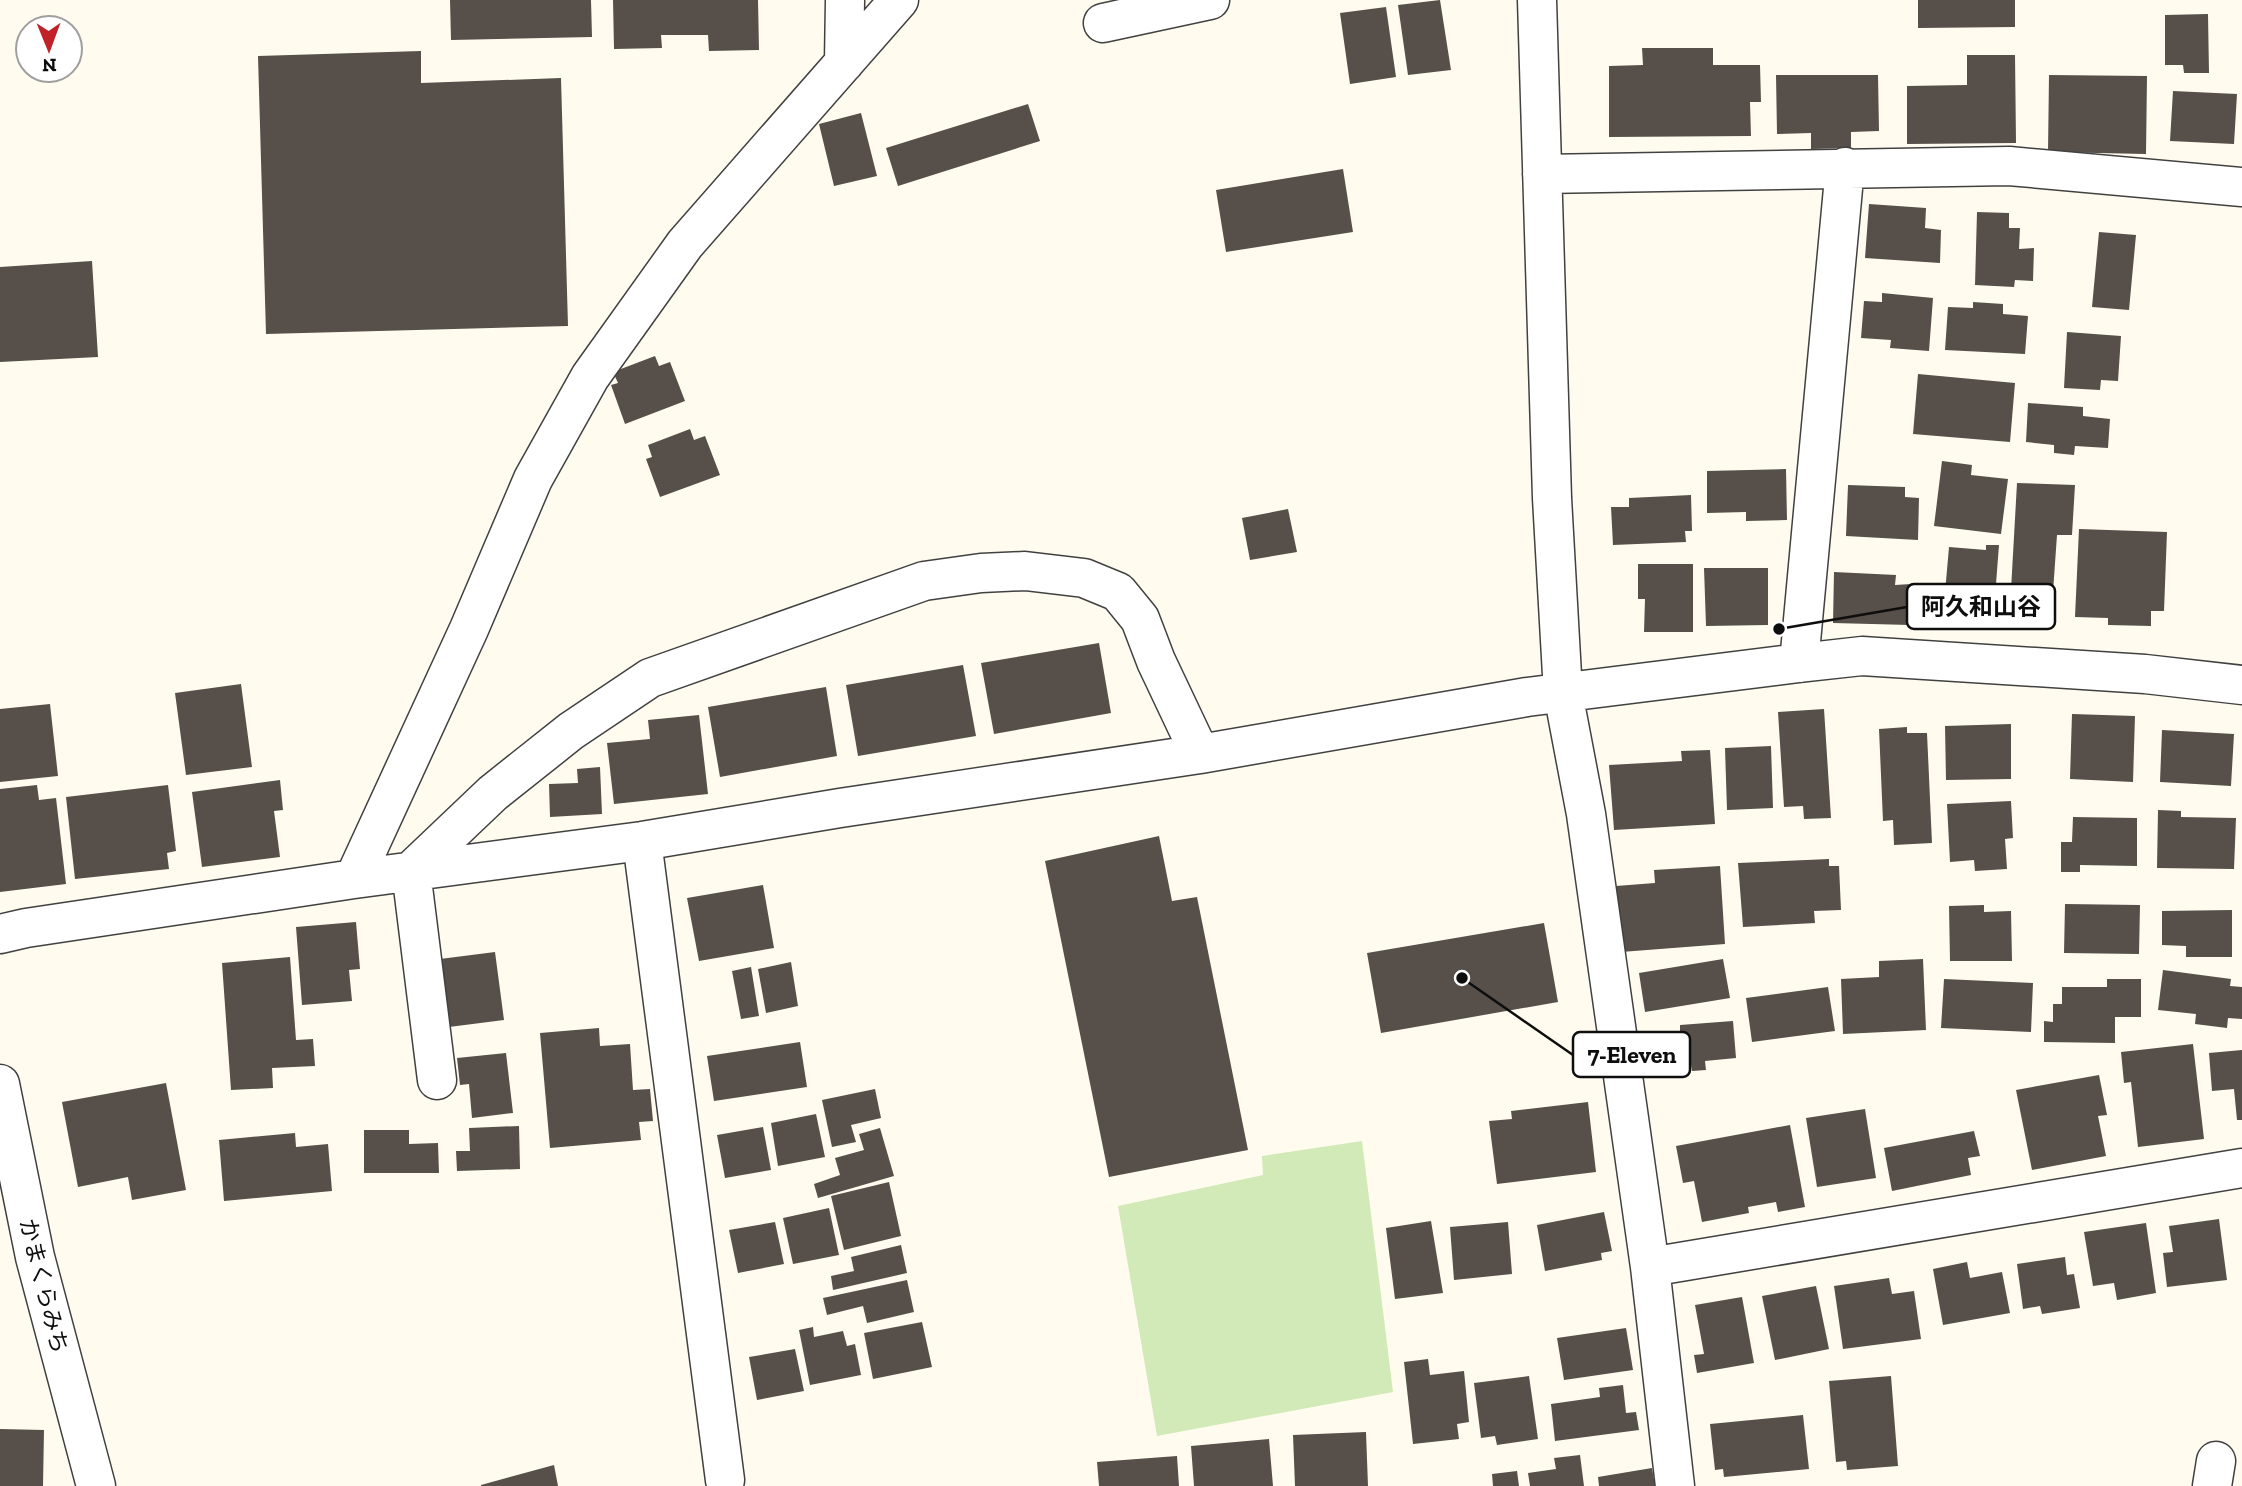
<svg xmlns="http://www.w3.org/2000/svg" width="2242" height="1486" font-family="'Zilla Slab','Noto Sans JP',serif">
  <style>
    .green { fill: #d1eab7 }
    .building { fill: #574f4a }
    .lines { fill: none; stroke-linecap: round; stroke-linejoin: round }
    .minor-casing { stroke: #414141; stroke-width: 41 }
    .minor { stroke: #fff; stroke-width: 38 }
    .labels { text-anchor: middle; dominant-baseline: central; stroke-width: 7; stroke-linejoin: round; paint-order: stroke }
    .street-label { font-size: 23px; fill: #0e0e0e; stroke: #fff }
    .leader { fill: none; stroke: #0e0e0e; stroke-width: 2.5 }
    .callout-dot { fill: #0e0e0e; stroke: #fff; stroke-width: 2.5 }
    .callout { fill: #fff; stroke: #0e0e0e; stroke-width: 2.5 }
    .callout-label { font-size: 24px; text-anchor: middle; font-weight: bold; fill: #0e0e0e }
  </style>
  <rect width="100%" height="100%" fill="#fffcef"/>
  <path class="green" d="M1362,1141L1393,1392L1157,1436L1118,1206L1263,1175L1262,1156Z"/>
  <path class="building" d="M450,0H591L592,37L451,40Z
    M613,0H758L759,50L709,51L708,35H661L662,48L614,49Z
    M1440,0L1451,70L1408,75L1398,5Z
    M1918,0H2015V27L1918,28Z
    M1386,7L1396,77L1350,84L1340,13Z
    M2208,14L2209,73H2184L2183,65H2165V15Z
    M1642,48H1713V65H1760L1761,102H1750L1751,136L1609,137V66L1643,65Z
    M421,51V83L561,78L568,326L266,334L258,56Z
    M1967,55H2015L2016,143L1907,144V86L1967,85Z
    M1776,75H1878L1879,131L1851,132V148L1811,149V133L1777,134Z
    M2049,75L2147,76L2146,154L2048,152Z
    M2173,91L2237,94L2234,144L2170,141Z
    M1028,104L1040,141L898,186L886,148Z
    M861,113L877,176L834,186L819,124Z
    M1343,169L1353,232L1226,252L1216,190Z
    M1869,204L1926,208L1925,228L1941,230L1940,263L1865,258Z
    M1977,212L2009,213V228H2020L2019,249L2034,248L2033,281L2015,280L2014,287L1975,285Z
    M2099,232L2136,235L2129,310L2092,307Z
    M92,261L98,357L0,362V267Z
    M1882,293L1933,298L1929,351L1890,348L1891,340L1861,338L1864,301L1882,302Z
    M1973,302L2003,304V314L2028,316L2025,354L1945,350L1948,307L1973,308Z
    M2067,332L2121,336L2118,381L2101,380L2100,390L2064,388Z
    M655,356L659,366L670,362L685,401L625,424L611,385L618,383L613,372Z
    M1918,374L2015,383L2010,442L1913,434Z
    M2028,403L2083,407V416L2110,419L2108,448L2075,446L2074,455L2054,453V445L2026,442Z
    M690,429L694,440L705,436L720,475L660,497L646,459L652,457L648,445Z
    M1942,461L1972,465L1971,475L2008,479L2001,534L1934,526Z
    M1786,469L1787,520L1746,521V512L1707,513V471Z
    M2017,483L2075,485L2072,535H2057L2053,592L2011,590Z
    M1848,485L1905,487V497L1919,498L1918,540L1846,536Z
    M1691,495L1692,531H1685L1686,542L1613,545L1611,507H1629V498Z
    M1288,509L1297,552L1250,560L1242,518Z
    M2079,529L2167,532L2164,611H2151V626L2108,625V618L2075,617Z
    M1986,545H1999L1994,610L1981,608L1979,630L1942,627L1949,547L1986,550Z
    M1638,564H1693V632H1644L1645,599H1638Z
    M1704,568H1768V625L1706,626Z
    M1834,572L1896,575L1895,585L1911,584L1910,625L1833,623Z
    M1099,643L1111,713L994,734L981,663Z
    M963,665L976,736L858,756L846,685Z
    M241,684L252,767L186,775L175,693Z
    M826,687L837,756L720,777L708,707Z
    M50,704L58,776L0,782V709Z
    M1824,709L1831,818L1804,819L1803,806L1784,807L1778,712Z
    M2072,714L2135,716L2133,782L2070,779Z
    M699,715L708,794L614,804L607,743L650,739L648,720Z
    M2011,724V779L1946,780L1945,726Z
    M1907,727V733H1927L1932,843L1894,845L1893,820L1883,821L1879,729Z
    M2162,730L2234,734L2231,786L2160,782Z
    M1771,746L1773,808L1727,810L1725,748Z
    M1710,750L1715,824L1614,830L1609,765L1682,761L1681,751Z
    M600,767L602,814L550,817L549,784L578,783L577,769Z
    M280,780L283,810L274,811L280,857L202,867L192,792Z
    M37,785L39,800L56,798L66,884L0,892V789Z
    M168,785L176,851L167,853L169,869L75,879L66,797Z
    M2011,801L2013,838L2005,839L2007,869L1975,871L1974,860L1950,862L1947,804Z
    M2158,810L2181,811V817L2236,818L2234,869L2157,868Z
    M2073,817L2137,818V866L2080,865V872H2061V842H2072Z
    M1159,836L1172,901L1197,897L1248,1150L1109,1177L1045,861Z
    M1829,859V866H1839L1841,910L1814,911L1815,923L1743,927L1738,863Z
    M1720,866L1725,944L1621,952L1616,886L1655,883L1654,870Z
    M763,885L774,948L699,961L687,898Z
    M2065,904L2140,905L2139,954L2064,953Z
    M1984,905V912L2011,911L2012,961H1950L1949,906Z
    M2232,910V957H2186V946L2162,945V911Z
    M356,922L360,969L349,970L352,1001L302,1005L296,927Z
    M1544,923L1558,1002L1381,1033L1367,953Z
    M495,952L504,1020L449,1027L440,959Z
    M290,957L296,1040L313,1039L315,1066L272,1068L273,1088L231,1090L222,963Z
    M1723,959L1730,998L1645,1012L1639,973Z
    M1923,959L1926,1030L1843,1034L1841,979L1879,977V961Z
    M791,962L798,1006L766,1013L758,969Z
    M751,967L759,1016L741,1019L732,971Z
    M2163,970L2231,979L2230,986L2242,987V1019L2228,1018L2227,1028L2195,1024L2196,1014L2158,1010Z
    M1944,979L2033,983L2031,1032L1941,1028Z
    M2107,979H2141V1017H2115V1043L2044,1042V1021L2053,1022V1004H2062V987H2107Z
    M1828,987L1835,1031L1752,1042L1746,998Z
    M1733,1021L1736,1058L1705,1061L1706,1070L1692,1071L1691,1065L1659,1067L1657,1035L1680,1032V1025Z
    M599,1028L600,1046L630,1044L633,1090L650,1089L653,1121L639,1122L641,1140L550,1148L540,1033Z
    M800,1042L807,1087L714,1101L707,1056Z
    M2193,1044L2204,1139L2138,1147L2131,1082L2124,1083L2121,1052Z
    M2242,1050V1120H2237L2234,1089L2212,1091L2209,1053Z
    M506,1053L513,1113L472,1118L469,1084L460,1085L457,1058Z
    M2099,1075L2107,1115L2098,1116L2106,1156L2032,1170L2016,1090Z
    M166,1083L186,1190L132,1200L128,1177L78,1187L62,1102Z
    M875,1089L881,1118L851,1125L856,1142L832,1147L822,1100Z
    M1588,1102L1596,1172L1497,1184L1489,1121L1512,1119L1511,1111Z
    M1865,1109L1876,1178L1817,1187L1806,1118Z
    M816,1114L825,1157L778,1166L771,1123Z
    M1790,1125L1805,1207L1778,1212L1776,1202L1748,1207L1749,1213L1702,1222L1694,1181L1683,1183L1676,1146Z
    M519,1126L520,1169L457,1171L456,1151H470L469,1128Z
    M763,1127L771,1170L725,1178L717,1135Z
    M880,1128L894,1176L818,1198L814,1184L840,1175L835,1158L864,1150L859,1134Z
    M364,1130H409V1144L438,1143L439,1173H364Z
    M1974,1131L1980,1156L1968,1158L1971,1175L1892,1191L1884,1148Z
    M295,1133L296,1147L328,1144L332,1191L224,1201L219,1140Z
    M889,1182L901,1236L844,1250L831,1196Z
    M829,1208L839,1255L793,1264L783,1218Z
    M1604,1212L1612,1251L1601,1253L1602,1260L1545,1271L1537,1225Z
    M2219,1219L2227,1280L2167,1287L2163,1253L2173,1252L2169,1226Z
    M1431,1221L1443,1293L1395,1299L1386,1228Z
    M775,1222L784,1264L738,1273L729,1230Z
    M1508,1222L1512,1274L1454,1280L1450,1227Z
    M2146,1223L2156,1293L2117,1300L2114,1283L2093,1286L2084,1232Z
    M901,1245L907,1273L833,1290L831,1276L854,1271L851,1257Z
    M2065,1257L2067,1275L2074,1274L2080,1308L2042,1314L2040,1306L2023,1309L2017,1264Z
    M1967,1262L1970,1278L2002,1272L2010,1313L1943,1325L1933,1269Z
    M1889,1278L1892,1294L1914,1291L1921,1339L1843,1349L1834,1286Z
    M907,1280L914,1312L867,1323L863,1306L827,1315L823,1298Z
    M1816,1286L1829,1349L1775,1360L1762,1296Z
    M1742,1297L1754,1363L1697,1373L1694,1355L1704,1354L1695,1305Z
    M922,1322L932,1367L873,1379L864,1333Z
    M813,1327L814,1337L843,1331L847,1346L855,1344L861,1375L810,1385L799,1330Z
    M1626,1328L1633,1370L1564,1380L1557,1338Z
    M795,1349L804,1391L757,1400L749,1357Z
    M1428,1359L1430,1375L1464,1371L1469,1422L1457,1424L1459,1439L1413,1444L1404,1362Z
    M1529,1376L1538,1439L1497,1445L1495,1436L1481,1438L1474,1383Z
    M1891,1376L1898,1466L1847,1470L1846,1461L1836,1462L1829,1381Z
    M1623,1385L1626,1413L1636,1412L1639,1430L1555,1441L1551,1404L1600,1397L1599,1388Z
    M1803,1415L1809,1469L1724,1477L1723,1469L1715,1470L1710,1424Z
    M0,1429L44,1430L43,1486H0Z
    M1366,1432L1368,1486H1295L1293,1435Z
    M1269,1439L1273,1486H1194L1191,1446Z
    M1580,1455L1584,1486H1530L1528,1473L1556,1469L1554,1458Z
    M1177,1456L1179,1486H1099L1097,1462Z
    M554,1465L558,1486H481V1485Z
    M1652,1468L1655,1486H1599L1598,1477Z
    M1517,1471L1519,1486H1493L1492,1474Z"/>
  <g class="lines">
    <defs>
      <path id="minor" d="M1537,0L1552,498L1563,693L1586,814L1650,1267L1675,1486
        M1103,23L1210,0
        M844,63L845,0
        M1542,174L2009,166L2242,187
        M1799,663L1845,167
        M642,841L725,1480
        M354,879L469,629L533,479L590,377L685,244L899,0
        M0,934L26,928L354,879L642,841L840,808L1200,754L1527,697L1799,663L1862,656L2145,674L2242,685
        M437,1080L411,871L493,793L571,731L650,678L924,581L981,573L1025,571L1084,578L1118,592L1140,619L1156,661L1200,754
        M0,1084L35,1257L96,1486
        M1650,1267L2242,1168
        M2212,1486L2216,1461"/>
    </defs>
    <use href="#minor" class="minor-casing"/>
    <use href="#minor" class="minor"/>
  </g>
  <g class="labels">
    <g class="street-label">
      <text transform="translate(44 1286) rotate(76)">かまくらみち</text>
    </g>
  </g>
  <path class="leader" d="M1779 629L1907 607M1462 978L1573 1055"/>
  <g class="callout-dot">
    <circle cx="1779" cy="629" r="7"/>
    <circle cx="1462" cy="978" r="7"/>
  </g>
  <g class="callout">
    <rect x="1907" y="584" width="148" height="45" rx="7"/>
    <rect x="1573" y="1032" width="117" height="45" rx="7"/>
  </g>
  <g class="callout-label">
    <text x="1981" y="615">阿久和山谷</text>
    <text x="1632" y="1063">7-Eleven</text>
  </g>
  <g transform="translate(49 49) rotate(179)"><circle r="33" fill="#ffffff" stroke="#9f9f9f" stroke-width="2"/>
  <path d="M0-5L12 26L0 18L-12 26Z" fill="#c12227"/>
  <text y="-10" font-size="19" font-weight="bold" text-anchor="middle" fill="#0e0e0e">N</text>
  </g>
</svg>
